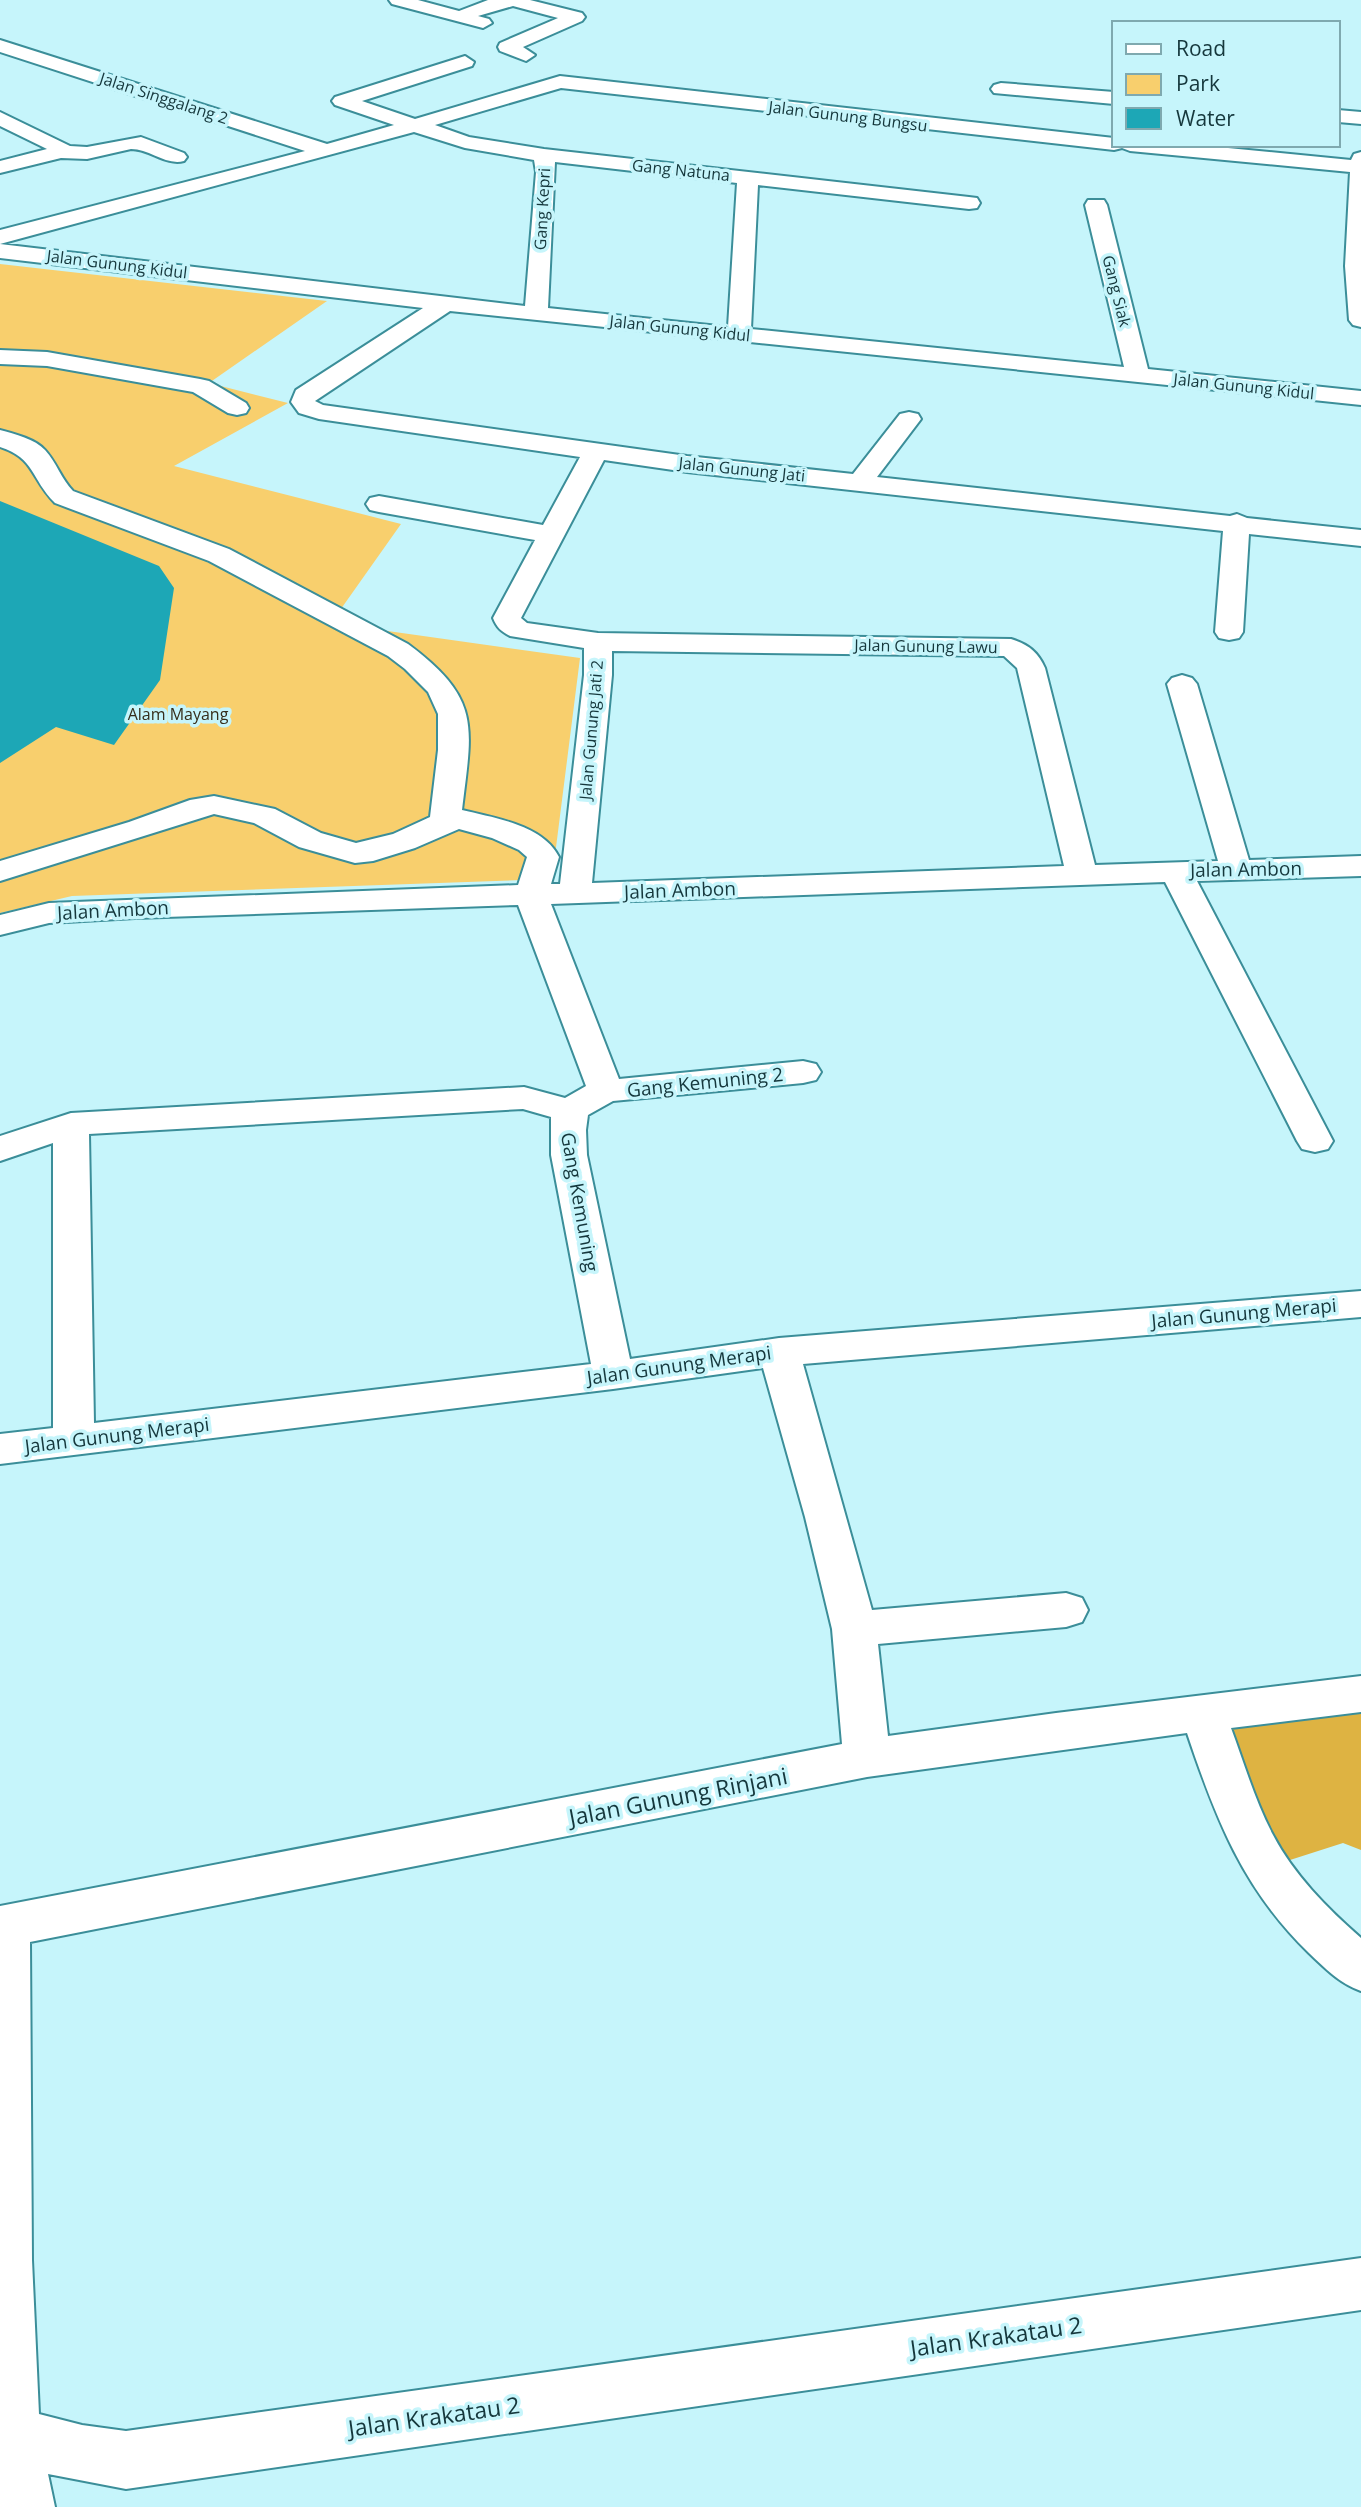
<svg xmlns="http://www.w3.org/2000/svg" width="1361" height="2507" font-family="'Open Sans',sans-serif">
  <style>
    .green { fill: #f8cf6d }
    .forest { fill: #deb342 }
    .water { fill: #1da7b6 }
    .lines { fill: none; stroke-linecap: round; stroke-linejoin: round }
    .minor-casing { stroke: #3b8e99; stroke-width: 4 }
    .minor { fill: #fff; fill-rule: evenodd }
    .labels { text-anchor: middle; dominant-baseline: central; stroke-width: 7; stroke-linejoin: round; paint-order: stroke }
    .far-street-label { font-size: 16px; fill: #15373c; stroke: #c6f5fb }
    .far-park-label { font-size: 16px; fill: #362e1b; stroke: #c6f5fb }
    .street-label { font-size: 19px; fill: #15373c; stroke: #c6f5fb }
    .near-street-label { font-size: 23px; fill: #15373c; stroke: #c6f5fb }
  </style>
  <rect width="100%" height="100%" fill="#c6f5fb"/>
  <path class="green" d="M0,264L327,301L209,383L288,403L174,466L401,524L331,623L580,658L552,879L72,896L0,913Z"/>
  <path class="forest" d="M1361,1703V1850L1343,1843L1290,1860L1273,1848L1233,1772L1229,1720Z"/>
  <path class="water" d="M0,501L159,566L174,588L160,680L114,745L56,727L0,763Z"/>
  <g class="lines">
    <defs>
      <path id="minor" d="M389,0H418L459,11L488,0H530L582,13L585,17L582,21L523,47L535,55L526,61L500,51L498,47L500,43L558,18L513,6L478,16L489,19L492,23L483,28L392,4Z
        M0,40L327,144L394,125L335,105L332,101L335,97L465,56L474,62L472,66L362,101L415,119L560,76L1114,138V145H1197L1351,160L1354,154L1361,152V327L1353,325L1349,320L1345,266L1350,172L1130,151L1122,148L1114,150L561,88L435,125L469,137L544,149L969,197L977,198L980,203L977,208L969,209L758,185L751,329L1124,367L1085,205L1088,200H1104L1107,205L1148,369L1361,391V405L450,311L315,401L323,405L687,456L853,474L900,414L909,412L918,414L921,419L877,477L1230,516L1237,514L1247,518L1361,530V546L1249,534L1243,632L1239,638L1229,640L1219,638L1215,632L1223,531L687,472L604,460L521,618L527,623L598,633L1011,639C1028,644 1038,652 1045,668L1095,865L1218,861L1167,684L1172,678L1182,675L1192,678L1197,684L1249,860L1361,856V876L1197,881L1333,1141L1328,1149L1315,1152L1302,1149L1297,1141L1165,882L551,904L619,1079L803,1061L816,1064L821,1072L816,1080L803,1083L613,1101L588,1115L586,1130L587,1155L630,1359L779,1338L1361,1291V1317L803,1364L872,1610L1066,1593L1082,1598L1088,1610L1082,1622L1066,1627L878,1644L888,1736L1056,1713L1361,1676V1712L1231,1728C1244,1763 1255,1801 1273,1835C1294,1875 1327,1908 1361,1938V1991C1339,1983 1326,1969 1309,1953C1243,1889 1216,1819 1187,1733L867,1777L30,1942L32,2260L39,2414L82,2425L126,2431L1361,2258V2310L126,2489L48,2474L55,2507H0V1906L842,1744L832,1629L805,1517L763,1368L613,1389L0,1464V1434L53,1428V1143L0,1161V1136L71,1113L524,1087L565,1098L586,1086L518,905L135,918L49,923L0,935V915L49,903L518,885L527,857L519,850L492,838L459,829L415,848L373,861L355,863L299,847L254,823L214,814L0,881V861L129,822L190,800L214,796L275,809L321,833L356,843L393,834L430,817L438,750V714L428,692L405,669L388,656L209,561L55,503C30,478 36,459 0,447V430C15,434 35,439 45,450C57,463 61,479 73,491L229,549L408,644C482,699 472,726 462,810C495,818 543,825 559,857L551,884H560L584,675V648L510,636C501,631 497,628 493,618L535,540L379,512L370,510L366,504L370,498L379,496L543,525L580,457L319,419L299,413L291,402L296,390L423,308L0,258V244L525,306L536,172L534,160L465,148L414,132L0,244V230L305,151L0,52ZM555,162L737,183L728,327L548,308ZM612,651L1004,656L1017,668L1064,866L592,883L612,675ZM523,1109L551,1117V1155L591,1364L94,1423L89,1134Z
        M1001,83L1114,92V104L994,93L991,89L994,85Z
        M1338,110L1361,112V124L1338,122Z
        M0,112L70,146L87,147L141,137L184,153L187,157L184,161C166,166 150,149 131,149L87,159L61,158L0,173V161L47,149L0,126Z
        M0,350L47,352L200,379L209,381L246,403L249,408L246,413L237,415L228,413L193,392L47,366L0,364Z"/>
    </defs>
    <use href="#minor" class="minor-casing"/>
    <use href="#minor" class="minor"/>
  </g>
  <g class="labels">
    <g class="far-street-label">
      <text transform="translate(164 98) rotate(18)">Jalan Singgalang 2</text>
      <text transform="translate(848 116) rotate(7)">Jalan Gunung Bungsu</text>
      <text transform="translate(681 170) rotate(6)">Gang Natuna</text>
      <text transform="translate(542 209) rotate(-87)">Gang Kepri</text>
      <text transform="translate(117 264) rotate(7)">Jalan Gunung Kidul</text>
      <text transform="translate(1117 291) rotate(76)">Gang Siak</text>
      <text transform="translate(680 328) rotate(6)">Jalan Gunung Kidul</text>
      <text transform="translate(1244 386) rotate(6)">Jalan Gunung Kidul</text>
      <text transform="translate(742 469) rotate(6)">Jalan Gunung Jati</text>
      <text transform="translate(926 646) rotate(1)">Jalan Gunung Lawu</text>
      <text transform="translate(591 730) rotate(-85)">Jalan Gunung Jati 2</text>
    </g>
    <g class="far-park-label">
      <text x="178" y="714">Alam Mayang</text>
    </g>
    <g class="street-label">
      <text transform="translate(1246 869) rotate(-1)">Jalan Ambon</text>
      <text transform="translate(680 890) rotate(-2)">Jalan Ambon</text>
      <text transform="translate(113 910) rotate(-3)">Jalan Ambon</text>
      <text transform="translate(705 1082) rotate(-6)">Gang Kemuning 2</text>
      <text transform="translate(580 1202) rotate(80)">Gang Kemuning</text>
      <text transform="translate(1244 1313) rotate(-5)">Jalan Gunung Merapi</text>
      <text transform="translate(679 1365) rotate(-8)">Jalan Gunung Merapi</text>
      <text transform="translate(117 1435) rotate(-7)">Jalan Gunung Merapi</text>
    </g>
    <g class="near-street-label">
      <text transform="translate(678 1796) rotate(-11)">Jalan Gunung Rinjani</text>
      <text transform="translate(996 2336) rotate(-8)">Jalan Krakatau 2</text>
      <text transform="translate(434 2416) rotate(-8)">Jalan Krakatau 2</text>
    </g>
  </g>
  <rect x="1112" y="21" width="228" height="126" fill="#c6f5fb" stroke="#7fa9af" stroke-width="2"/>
  <rect x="1126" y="44" width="35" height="10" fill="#ffffff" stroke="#7fa9af" stroke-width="2"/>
  <text x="1176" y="56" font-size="21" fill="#15373c">Road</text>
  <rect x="1126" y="74" width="35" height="21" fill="#f8cf6d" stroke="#7fa9af" stroke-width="2"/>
  <text x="1176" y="91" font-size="21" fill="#15373c">Park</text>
  <rect x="1126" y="108" width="35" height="21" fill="#1da7b6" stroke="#7fa9af" stroke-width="2"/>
  <text x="1176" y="126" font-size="21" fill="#15373c">Water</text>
</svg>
